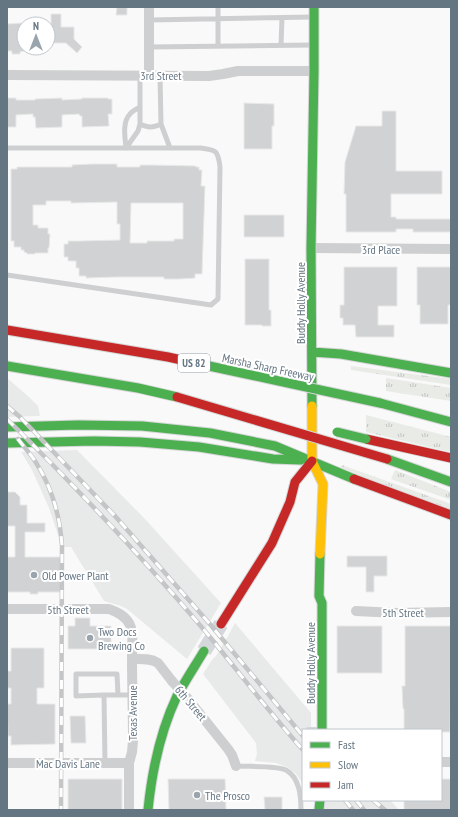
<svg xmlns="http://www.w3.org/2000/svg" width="458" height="817" font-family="'PT Sans Narrow',sans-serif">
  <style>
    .built { fill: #e8e9e9 }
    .grass { fill: url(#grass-tufts) }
    .building { fill: #d0d2d3; stroke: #e8e8e8; fill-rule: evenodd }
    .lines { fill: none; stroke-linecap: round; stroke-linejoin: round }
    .secondary-tunnel { stroke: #d4d8dc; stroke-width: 15; stroke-dasharray: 15 8; stroke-linecap: butt }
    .fast-casing { stroke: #d5d6d7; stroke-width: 11 }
    .slow-casing { stroke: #d5d6d7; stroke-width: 11 }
    .jam-casing { stroke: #d5d6d7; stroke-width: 11 }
    .lane { stroke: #cecfd0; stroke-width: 5 }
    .street { stroke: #cecfd0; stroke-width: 10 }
    .fast { stroke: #4caf50; stroke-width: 9 }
    .slow { stroke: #ffc107; stroke-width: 9 }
    .jam { stroke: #c62828; stroke-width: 9 }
    .rail-casing { stroke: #c3c5c6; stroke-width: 4.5 }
    .rail { stroke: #fff; stroke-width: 3; stroke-dasharray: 9; stroke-linecap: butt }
    .fast-bridge-casing { stroke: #d5d6d6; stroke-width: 11; stroke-linecap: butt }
    .jam-bridge-casing { stroke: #d5d6d6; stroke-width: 11; stroke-linecap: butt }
    .street-bridge { stroke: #cecfd0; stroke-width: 10 }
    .fast-bridge { stroke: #4caf50; stroke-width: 9 }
    .jam-bridge { stroke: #c62828; stroke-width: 9 }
    .poi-dot { fill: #99a4ac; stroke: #fff; stroke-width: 1.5 }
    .labels { text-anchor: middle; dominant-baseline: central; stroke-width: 4; stroke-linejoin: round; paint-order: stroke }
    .shield { fill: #fff; stroke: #939fa8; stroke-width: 1 }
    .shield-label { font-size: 11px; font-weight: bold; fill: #657683 }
    .street-label { font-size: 12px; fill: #657683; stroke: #fff }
    .poi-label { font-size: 12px; fill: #657683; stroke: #fff; text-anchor: start }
  </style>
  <defs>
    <pattern id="grass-tufts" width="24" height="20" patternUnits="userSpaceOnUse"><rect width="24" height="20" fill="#e8ebe6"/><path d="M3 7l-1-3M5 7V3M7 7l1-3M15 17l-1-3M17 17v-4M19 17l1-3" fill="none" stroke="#c0c3c0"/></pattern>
  </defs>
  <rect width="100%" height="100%" fill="#f9f9f9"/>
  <path class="built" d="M7,378L29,397L38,406L40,416L7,417Z
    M77,450L145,519L221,603L187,659L127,609L121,606L104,601L71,547H62L49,508L32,470L21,452Z
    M235,623L311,713V730H303V784L296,774L287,767L276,763L255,761L257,754L256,743L203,674L212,660L216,656L228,636Z
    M324,800H390L399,810H324Z"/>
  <path class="grass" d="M351,366L451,379V385L351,370Z
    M386,378L451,388V401L386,391Z
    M366,415L451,437V452L366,432Z
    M342,465L451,504V509L341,468Z
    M395,470L451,492V500L391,479Z"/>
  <path class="building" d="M117,7H127V15H116Z
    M51,14H61V27H74V39L82,47L77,53L66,43H54L48,49V34L51,31Z
    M22,23V24H24V51L20,52V54H12V51H7V24Z
    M7,98H16V100H35V99L62,98V100L82,99V98H108V99H112V114H108L109,126L82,127V116H80L79,114L62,115V127L36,128L35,117H33V114L16,115V127H7Z
    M244,103L274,104V126H272V149H244Z
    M382,111H396V171H442V194H391V217H396V219H451V232H413V229H396V232H346V194H344L345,162L356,126H382Z
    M92,164H117V167H140V165H149L196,166V167H199V170H202L201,186H205L202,274H195V278L179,279H164V277H115L86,278V276H79V268H76V261H68V257H64V244H68V241H81L120,240V224H117V202L71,203V201H46V205H33V225H38V228H48V234H50L49,248H48V253H35V254H27V253L24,252V250H21V247H14V241H11V169H17V167H72V165ZM131,203H183V239H174V241H147V243H130Z
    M244,215H284V237H244Z
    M245,259H269V310H271V326H262V325H245Z
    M344,267H397V306H378V325H394V337H356L355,325H343V318H340V305H344Z
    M417,267H451V305H448V324H420V305H417Z
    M7,492H15L20,497V505H27V523H45V532H25V557H61V592H38V594H30V592H7V557H15V526H7Z
    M347,556H387V576H374V592H366V567H347Z
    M75,618H90V626H111V649H68V626H75Z
    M337,626H382V673H337Z
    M405,626H451L450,732H441V730H404V709H403L402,686H405Z
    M11,648H44V688H37V704H55V744L11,745V736H8L7,704H11V688H7V671H11Z
    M70,716H85L86,743H71Z
    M68,779H122V810H68Z
    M168,779H225L226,810H169Z
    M441,779H451V810H404V800H441Z
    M264,797H282V810H265Z"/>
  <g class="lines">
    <path class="secondary-tunnel" d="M204,651L221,624
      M314,730V727"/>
    <defs>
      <path id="fast" d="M312,352L341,354L451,373
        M7,366L138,388L177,397
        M380,403L451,422
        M312,406L311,248L314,71V7
        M7,427L78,425L142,426L210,433L275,446L354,479
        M7,443L94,441L140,442L199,447L273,459L301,460
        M387,459L451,482
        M320,554L319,596L322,603V730
        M148,810C152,770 160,732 177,696C185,681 195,666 204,651
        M319,810L320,800"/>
      <path id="slow" d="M312,406V461L323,484L320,554"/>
      <path id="jam" d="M366,439L451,458
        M354,479L451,515
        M221,624L272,543L290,502L295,482L312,461"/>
    </defs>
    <use href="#fast" class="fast-casing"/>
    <use href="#slow" class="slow-casing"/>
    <use href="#jam" class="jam-casing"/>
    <path class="lane" d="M149,20L312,17
      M281,45L282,18
      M218,46V7
      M149,47L312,45
      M160,75L161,124L170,148
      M140,124C149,128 152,128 161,124
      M7,148H200C216,150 218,150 220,167L218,299L211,305L7,275
      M126,148L138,131L140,124V75
      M126,148C125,138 122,122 130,114C132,111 137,109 140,107
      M104,695H118L117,674H76V696L104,695L105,763
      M118,695H132
      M236,766C248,767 276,765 286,770C300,778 301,797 301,810"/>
    <path class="street" d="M7,75L209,76L223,74L238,71H314
      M149,75V7
      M311,248L451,249
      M7,609H109C118,612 126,616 130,625C134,633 132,649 132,658C132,686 133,713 133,741L132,752L129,763V810
      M356,611L396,613L451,612
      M132,659C141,659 150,658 158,663L172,681
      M188,699L228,749L232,755L236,766
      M441,762H451
      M7,763H129"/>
    <use href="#fast" class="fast"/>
    <use href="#slow" class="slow"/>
    <use href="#jam" class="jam"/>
    <defs>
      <path id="rail" d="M7,406L20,417L115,516L209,623L303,736
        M7,419C76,487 142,557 205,631C238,671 269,712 303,750
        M18,439C24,447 30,453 35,461C52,487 60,516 62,546L61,810
        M345,800L353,810
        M356,800L364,810
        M373,800L385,810"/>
    </defs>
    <use href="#rail" class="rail-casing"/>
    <use href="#rail" class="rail"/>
    <defs>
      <path id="fast-bridge" d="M186,361L380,403
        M337,432L366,439"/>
      <path id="jam-bridge" d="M7,330L168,357L186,361
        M177,397L387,459"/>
    </defs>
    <use href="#fast-bridge" class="fast-bridge-casing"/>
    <use href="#jam-bridge" class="jam-bridge-casing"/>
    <path class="street-bridge" d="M172,681L188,699"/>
    <use href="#fast-bridge" class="fast-bridge"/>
    <use href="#jam-bridge" class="jam-bridge"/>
  </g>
  <g class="poi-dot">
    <circle cx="34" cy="575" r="4"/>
    <circle cx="90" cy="638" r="4"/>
    <circle cx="197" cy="795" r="4"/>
  </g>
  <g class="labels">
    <rect class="shield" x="178" y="354" width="32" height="18" rx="3"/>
    <g class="shield-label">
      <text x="194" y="363">US 82</text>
    </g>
    <g class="street-label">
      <text x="161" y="75">3rd Street</text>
      <text x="381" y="249">3rd Place</text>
      <text transform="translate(300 303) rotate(-90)">Buddy Holly Avenue</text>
      <text transform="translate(268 367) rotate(12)">Marsha Sharp Freeway</text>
      <text x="68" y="609">5th Street</text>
      <text x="403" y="612">5th Street</text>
      <text transform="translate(310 663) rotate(-90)">Buddy Holly Avenue</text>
      <text transform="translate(191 703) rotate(50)">6th Street</text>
      <text transform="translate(132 713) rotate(-90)">Texas Avenue</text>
      <text x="68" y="763">Mac Davis Lane</text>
    </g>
    <g class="poi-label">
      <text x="42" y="575">Old Power Plant</text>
      <text x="98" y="631">Two Docs<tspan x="98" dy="14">Brewing Co</tspan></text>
      <text x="205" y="795">The Prosco</text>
    </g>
  </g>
  <rect width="458" height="817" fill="none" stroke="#657683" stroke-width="16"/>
  <rect x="302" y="729" width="140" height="72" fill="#ffffff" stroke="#c1c8cd"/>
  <rect x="310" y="742" width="20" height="6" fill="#4caf50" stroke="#c1c8cd"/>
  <text x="338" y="749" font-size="12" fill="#657683">Fast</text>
  <rect x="310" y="762" width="20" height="6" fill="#ffc107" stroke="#c1c8cd"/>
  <text x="338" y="769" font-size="12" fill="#657683">Slow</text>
  <rect x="310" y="782" width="20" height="6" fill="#c62828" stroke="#c1c8cd"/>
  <text x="338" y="789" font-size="12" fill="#657683">Jam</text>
  <g transform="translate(36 36)"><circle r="19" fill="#ffffff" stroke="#c1c8cd"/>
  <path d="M0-3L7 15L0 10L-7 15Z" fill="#99a4ac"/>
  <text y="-6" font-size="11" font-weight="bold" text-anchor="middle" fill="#657683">N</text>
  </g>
</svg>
